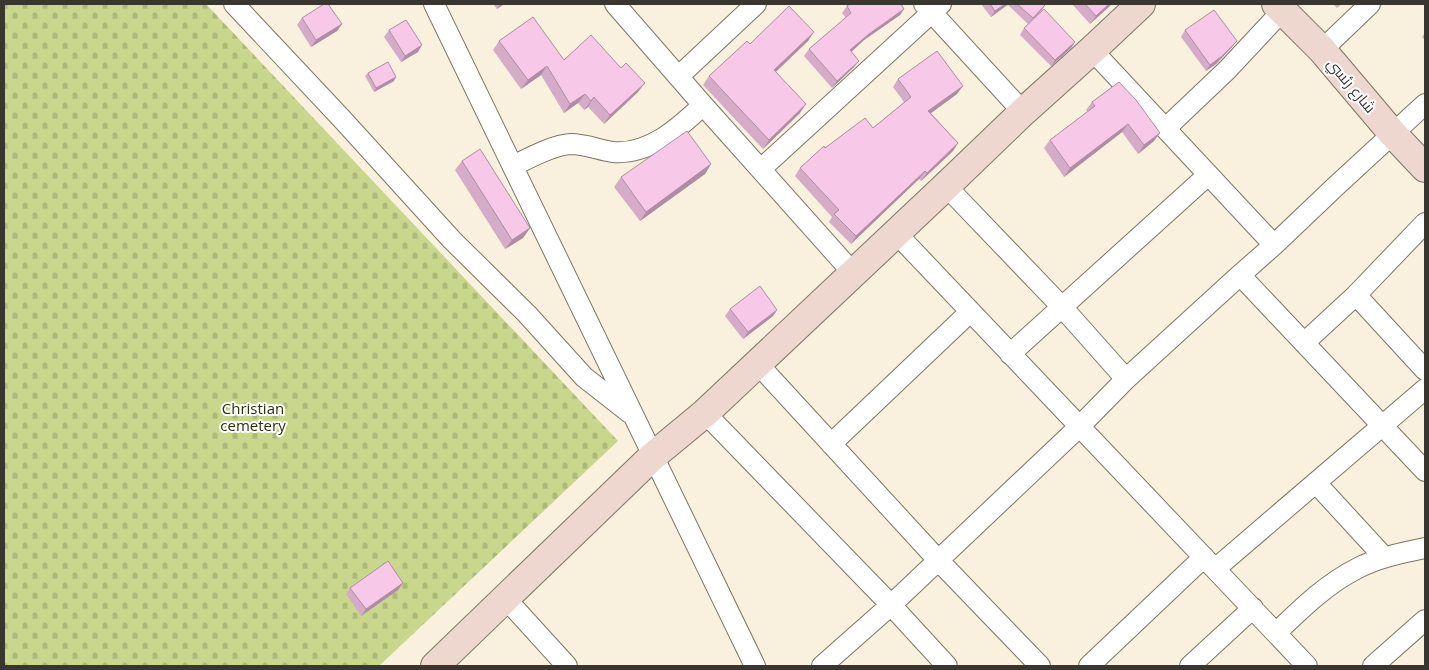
<svg xmlns="http://www.w3.org/2000/svg" width="1429" height="670" font-family="'Open Sans',Cairo,sans-serif">
  <style>
    .cemetery { fill: url(#cemetery-stones) }
    .lines { fill: none; stroke-linecap: round; stroke-linejoin: round }
    .street-casing { stroke: #7c7664; stroke-width: 22 }
    .secondary-casing { stroke: #7c7664; stroke-width: 30 }
    .street { stroke: #fff; stroke-width: 20 }
    .secondary { stroke: #edd7cf; stroke-width: 28 }
    .wall { fill: #d5acc8 }
    .shaded-wall { fill: #ae8ca3 }
    .building { fill: #f8c8e9; stroke: #ae8ca3 }
    .labels { text-anchor: middle; dominant-baseline: central; stroke-width: 4; stroke-linejoin: round; paint-order: stroke }
    .street-label { font-size: 15px; fill: #39362f; stroke: #fff }
    .park-label { font-size: 15px; fill: #2b300a; stroke: #fff }
  </style>
  <defs>
    <pattern id="cemetery-stones" width="16" height="16" patternUnits="userSpaceOnUse" patternTransform="scale(1.25)"><rect width="16" height="16" fill="#c9d78c"/><path d="M2 7V4a2 2 0 0 1 4 0v3zM10 15v-3a2 2 0 0 1 4 0v3z" fill="#adb979"/></pattern>
  </defs>
  <rect width="100%" height="100%" fill="#f9f1dd"/>
  <path class="cemetery" d="M4,4H206L618,441L379,666H4Z"/>
  <g class="lines">
    <defs>
      <path id="street" d="M234,4L342,119L452,240L527,314L584,377L630,413
        M434,4L755,666
        M615,4L703,105L853,273
        M924,4L1023,112
        M1092,50L1274,245
        M1322,50L1370,4
        M679,76L756,4
        M1166,128L1227,70L1283,10
        M513,166C529,158 553,145 571,144C585,144 599,150 613,152C649,155 679,128 703,105
        M761,169L941,4
        M946,186L1062,307L1126,379
        M896,233L1307,666
        M1240,275L1425,471
        M1356,295L1425,370
        M1304,343L1356,295L1425,223
        M1010,354L1208,175
        M757,363L938,560L1040,666
        M705,413L891,605L947,666
        M831,444L970,312
        M1316,483L1384,557
        M1215,569L1425,389
        M506,599L567,666
        M1276,633C1301,609 1326,584 1358,568C1379,557 1402,553 1425,548
        M822,666L891,605L1079,427L1126,379L1240,275L1274,245L1336,186L1425,104
        M1089,666L1204,557
        M1190,666L1253,608
        M1373,666L1425,620"/>
      <path id="secondary" d="M1276,4L1322,50L1393,134L1425,168
        M435,666L653,456L705,413L946,186L1023,112L1092,50L1141,4"/>
    </defs>
    <use href="#street" class="street-casing"/>
    <use href="#secondary" class="secondary-casing"/>
    <use href="#street" class="street"/>
    <use href="#secondary" class="secondary"/>
  </g>
  <path class="wall" d="M493,4H504L497,9Z
    M846,4H901L904,9L900,15L864,40L851,52L854,67L832,88L804,56L809,49L846,18L842,13L847,6Z
    M981,4H1044L1045,5L1041,11L1028,24L1008,5L991,17Z
    M1072,4H1112L1090,24Z
    M1333,4H1342L1337,8Z
    M302,18L342,24L337,31L311,47L297,25Z
    M1024,28L1075,42L1071,48L1051,66L1020,35Z
    M389,30L418,52L401,62L384,37Z
    M1185,30L1232,47L1216,64L1206,71L1181,37Z
    M1425,32V40L1422,37Z
    M499,41L564,60L638,92L604,124L588,107L584,110L578,103L564,113L541,75L521,89L493,50Z
    M808,41L776,72L800,113L763,149L703,85L709,76L750,44Z
    M368,73L394,81L374,92L365,76Z
    M898,79L957,94L931,113L958,143L953,151L921,181L919,179L851,244L829,222L832,217L795,176L800,168L825,148L873,128L904,102L893,87Z
    M1119,82L1154,141L1138,154L1122,132L1064,177L1044,148L1050,140L1087,112L1086,110L1092,102Z
    M462,161L530,228L523,238L505,249L455,170Z
    M711,164L705,174L640,221L614,187L621,177Z
    M730,309L777,310L773,316L743,339L725,316Z
    M403,583L398,590L361,616L346,594L350,588Z"/>
  <path class="shaded-wall" d="M500,4H504L497,9Z
    M1005,4H1008L991,17L995,11Z
    M1109,4H1112L1090,24L1096,16Z
    M1045,5L1041,11L1028,24L1033,18Z
    M904,9L900,15L864,40L846,57L850,50L869,34Z
    M342,24L337,31L311,47L316,40Z
    M814,32L808,41L768,79L774,70Z
    M1237,41L1232,47L1216,64L1206,71L1210,65Z
    M1075,42L1071,48L1051,66L1055,60Z
    M422,45L418,52L401,62L405,56Z
    M859,61L854,67L832,88L837,81Z
    M547,66L541,75L521,89L528,80Z
    M396,77L394,81L374,92L376,88Z
    M645,83L638,92L604,124L610,115Z
    M963,86L957,94L923,119L928,111Z
    M585,94L578,103L564,113L570,104Z
    M594,97L588,107L584,110L591,101Z
    M806,104L800,113L763,149L769,140Z
    M1128,124L1122,132L1064,177L1070,168Z
    M1160,133L1154,141L1138,154L1144,145Z
    M958,143L953,151L921,181L927,173Z
    M711,164L705,174L640,221L646,212Z
    M925,171L919,179L851,244L856,236Z
    M530,228L523,238L505,249L512,240Z
    M777,310L773,316L743,339L748,332Z
    M403,583L398,590L361,616L366,609Z"/>
  <path class="building" d="M324,4H328L342,24L316,40L302,18Z
    M850,4H901L904,9L869,34L850,50L859,61L837,81L809,49L851,13L847,6Z
    M990,4H1005L995,11Z
    M1017,4H1044L1045,5L1033,18Z
    M1085,4H1109L1096,16Z
    M789,6L814,32L774,70L806,104L769,140L709,76L747,41L750,44Z
    M1044,9L1075,42L1055,60L1024,28Z
    M1214,10L1237,41L1221,57L1210,65L1185,30Z
    M533,17L564,60L591,35L621,68L626,63L645,83L610,115L594,97L591,101L585,94L570,104L547,66L528,80L499,41Z
    M406,20L422,45L405,56L389,30Z
    M937,51L963,86L928,111L958,143L927,173L925,171L856,236L834,214L839,210L800,168L824,146L825,148L865,118L873,128L911,97L898,79Z
    M388,62L396,77L376,88L368,73Z
    M1119,82L1136,100L1160,133L1144,145L1128,124L1070,168L1050,140L1095,106L1092,102Z
    M687,131L711,164L646,212L621,177Z
    M480,149L530,228L512,240L462,161Z
    M760,286L777,310L748,332L730,309Z
    M388,561L403,583L366,609L350,588Z"/>
  <g class="labels">
    <g class="street-label">
      <text transform="translate(1352 85) rotate(50)">شارع رئسي</text>
    </g>
    <g class="park-label">
      <text x="253" y="408">Christian<tspan x="253" dy="17">cemetery</tspan></text>
    </g>
  </g>
  <rect width="1429" height="670" fill="none" stroke="#39362f" stroke-width="10"/>
</svg>
